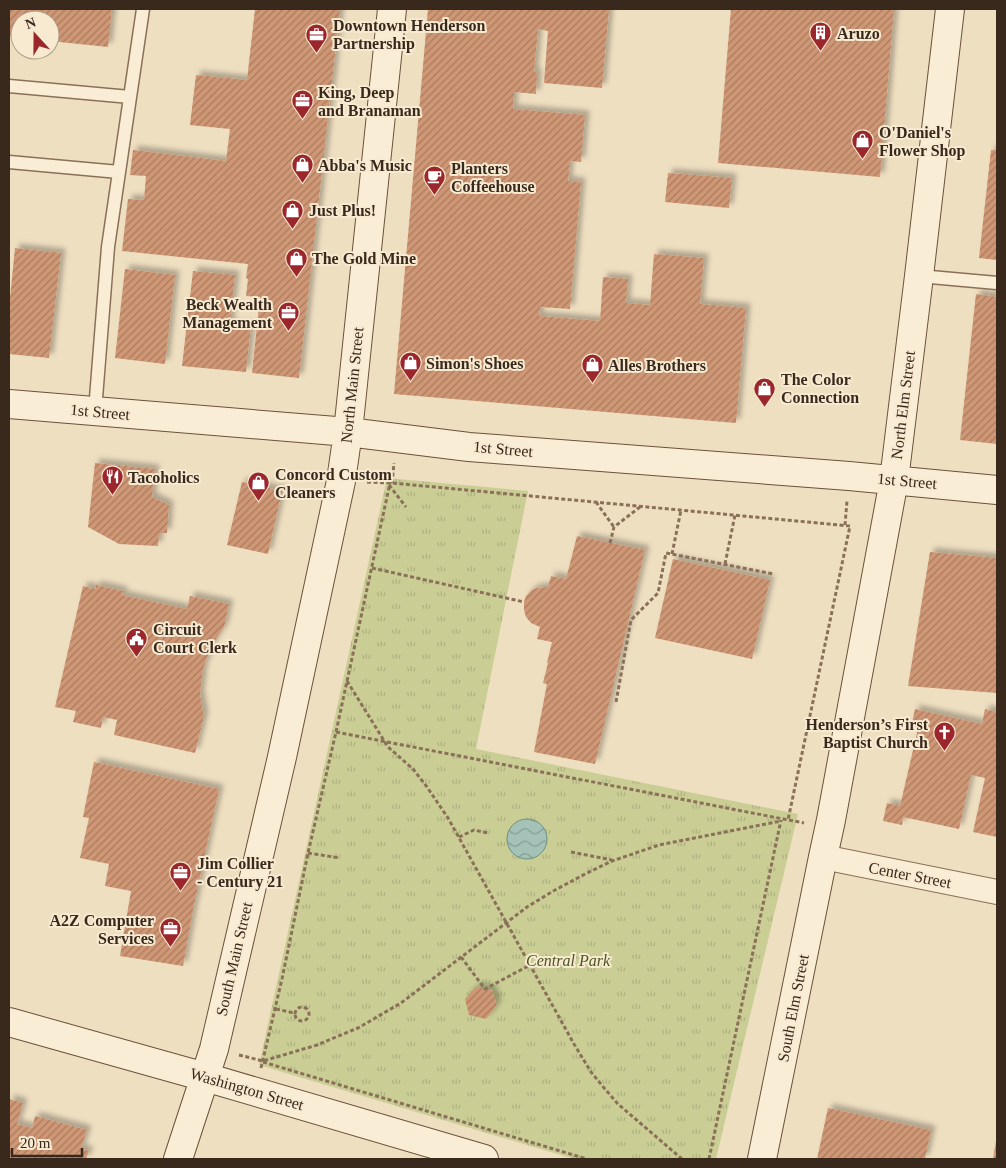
<svg xmlns="http://www.w3.org/2000/svg" width="1006" height="1168" font-family="'Times New Roman',serif">
  <style>
    .park { fill: url(#park-tufts) }
    .water { fill: url(#water-waves); stroke: #6a9085 }
    .building { fill: url(#building-hatch); filter: url(#shadow) }
    .lines { fill: none; stroke-linecap: round; stroke-linejoin: round }
    .lane-casing { stroke: #8a7058; stroke-width: 15 }
    .street-casing { stroke: #8a7058; stroke-width: 26 }
    .secondary-casing { stroke: #6b513b; stroke-width: 30 }
    .path { stroke: #8a7058; stroke-width: 3; stroke-dasharray: 4 2.5; stroke-linecap: butt }
    .lane { stroke: #faedd5; stroke-width: 12 }
    .street { stroke: #faedd5; stroke-width: 24 }
    .secondary { stroke: #faedd5; stroke-width: 28 }
    .labels { text-anchor: middle; dominant-baseline: central; stroke-width: 4; stroke-linejoin: round; paint-order: stroke }
    .poi-label { font-size: 16px; font-weight: bold; fill: #39291d; stroke: #f7ead1; text-anchor: start }
    .street-label { font-size: 16px; fill: #39291d; stroke: #f7ead1 }
    .park-label { font-size: 16px; font-style: italic; fill: #4b5623; stroke: #f7ead1 }
  </style>
  <defs>
    <pattern id="park-tufts" width="24" height="20" patternUnits="userSpaceOnUse" patternTransform="scale(1.25)"><rect width="24" height="20" fill="#cace95"/><path d="M3 7l-1-3M5 7V3M7 7l1-3M15 17l-1-3M17 17v-4M19 17l1-3" fill="none" stroke="#aeb180"/></pattern>
    <pattern id="water-waves" width="16" height="10" patternUnits="userSpaceOnUse" patternTransform="scale(1.25)"><rect width="16" height="10" fill="#a4c2b7"/><path d="M0 5q4-4 8 0t8 0" fill="none" stroke="#879e94"/></pattern>
    <pattern id="building-hatch" width="6" height="6" patternUnits="userSpaceOnUse" patternTransform="scale(1.25)"><rect width="6" height="6" fill="#cf9775"/><path d="M-1 1l2-2M0 6l6-6M5 7l2-2" fill="none" stroke="#a97b5f"/></pattern>
    <filter id="shadow"><feDropShadow dx="4.5" dy="-4.5" stdDeviation="2.5" flood-color="#0004"/></filter>
  </defs>
  <rect width="100%" height="100%" fill="#efdfc1"/>
  <path class="park" d="M387,478L528,491L476,749L798,814L716,1159H574L259,1065Z"/>
  <path class="water" d="M507 839a20 20 0 1 1 40 0a20 20 0 1 1-40 0Z"/>
  <path class="building" d="M9,9H112L108,47L50,41V20H20V38L9,36Z
    M255,9H340L299,378L252,373L260,297L246,296L248,279L246,278L248,264L122,251L128,199L144,200L146,176L130,175L133,150L226,161L230,129L190,125L196,75L247,80Z
    M428,9H609L602,88L544,83L548,31L538,29L534,72L537,73L536,94L514,92L513,109L585,115L581,162L570,161L568,181L581,182L570,309L540,307L539,316L600,321L603,277L628,279L626,303L650,305L654,254L704,258L700,304L746,308L736,423L394,394Z
    M731,9H894L880,177L718,163Z
    M991,150H997V260L979,258Z
    M668,173L732,178L729,208L665,202Z
    M15,248L61,253L49,358L9,354V308Z
    M125,269L175,275L165,364L115,358Z
    M193,271L235,275L230,324L251,326L246,372L182,366Z
    M976,294L997,297V444L960,440Z
    M95,463L155,469L152,497L169,505L167,533H159L158,546L119,544L88,527Z
    M242,482L282,491L268,554L227,545Z
    M577,536L645,550L595,764L534,752L547,684L543,683L548,663H547L552,642L537,639L540,627L531,623L526,617L524,610V602L526,596L532,590L537,588L548,587L551,576L566,579Z
    M930,552L997,558V693L908,686Z
    M673,559L770,580L752,659L655,638Z
    M96,585L123,591L122,595L187,609L190,596L229,604L224,627L212,645L203,669L200,695L204,716L195,753L114,735L117,720L103,717L101,728L73,722L76,711L55,707L83,586L96,589Z
    M915,709L982,724L985,709L997,712V837L973,832L985,778L971,775L959,829L903,817L902,825L883,821L887,803L900,806L918,729L911,728Z
    M94,762L219,789L194,905L183,966L120,956L131,891L105,886L109,864L80,858L89,818L83,817Z
    M476,987L492,990L497,1005L486,1019L469,1015L465,999Z
    M9,1099L23,1103L17,1124L32,1128L35,1116L87,1130L81,1149L89,1151L86,1159H9Z
    M828,1108L931,1130L925,1159H817Z
    M996,1141H997V1159H993Z"/>
  <g class="lines">
    <defs>
      <path id="lane" d="M9,86L130,97
        M9,162L119,172
        M919,276L997,283
        M95,411L108,247L143,9"/>
      <path id="street" d="M823,857L997,892"/>
      <path id="secondary" d="M9,404L348,432L469,447L849,476L997,490
        M9,1022L205,1077L484,1159
        M178,1159L214,1049L282,757L341,481L348,432L392,9
        M762,1159L823,857L831,820L894,480L919,276L950,9"/>
    </defs>
    <use href="#lane" class="lane-casing"/>
    <use href="#street" class="street-casing"/>
    <use href="#secondary" class="secondary-casing"/>
    <path class="path" d="M367,482L392,483L850,526L788,820
      M392,483L394,463
      M389,485L406,507
      M596,502L614,527
      M845,525L847,501
      M610,543L614,527L640,507
      M672,554L681,510
      M725,564L735,515
      M372,568L524,602
      M347,681L388,747L413,769L427,787L448,818L574,1044L591,1072L605,1089L618,1104L682,1159
      M616,702L631,620L658,593L666,553L773,574
      M336,732L804,823
      M459,837L474,830L488,833
      M571,852L612,860
      M308,853L340,858
      M461,957L485,989L530,965
      M295 1014a7 7 0 1 1 14 0a7 7 0 1 1-14 0Z
      M276,1009L294,1013
      M239,1055L263,1061L317,1045L358,1028L401,1003L527,907L555,890L587,873L612,861L659,845L781,821
      M263,1062L587,1159
      M261,1068L282,979L308,853L336,732L390,483
      M709,1159L781,820"/>
    <use href="#lane" class="lane"/>
    <use href="#street" class="street"/>
    <use href="#secondary" class="secondary"/>
  </g>
  <defs>
    <symbol id="building-pin" viewBox="-11 -11 22 30"><path d="M0 17L-7.5 6A9.5 9.5 0 1 1 7.5 6Z" fill="#9b262c" stroke="#f7ead1"/><path d="M-4-6H4V6H1V3H-1V6H-4ZM-2.5-4.3h1.7v1.8h-1.7ZM.8-4.3h1.7v1.8H.8ZM-2.5-1h1.7V.8h-1.7ZM.8-1h1.7V.8H.8Z" fill="#fff"/></symbol>
    <symbol id="office-pin" viewBox="-11 -11 22 30"><path d="M0 17L-7.5 6A9.5 9.5 0 1 1 7.5 6Z" fill="#9b262c" stroke="#f7ead1"/><path d="M-6-3h4V-5.5h4V-3h4V5H-6ZM-1-4.5V-3h2v-1.5ZM-6 0V1H6V0Z" fill="#fff"/></symbol>
    <symbol id="shop-pin" viewBox="-11 -11 22 30"><path d="M0 17L-7.5 6A9.5 9.5 0 1 1 7.5 6Z" fill="#9b262c" stroke="#f7ead1"/><path d="M-5-2.5h2.3a2.7 3.5 0 0 1 5.4 0H5L5.5 6h-11ZM-1.5-2.5h3a1.5 2.3 0 0 0-3 0Z" fill="#fff"/></symbol>
    <symbol id="cafe-pin" viewBox="-11 -11 22 30"><path d="M0 17L-7.5 6A9.5 9.5 0 1 1 7.5 6Z" fill="#9b262c" stroke="#f7ead1"/><path d="M-5.5-4.5H6V0H3Q3 3.5 0 3.5H-2.5Q-5.5 3.5-5.5 0ZM3-3.2v2h1.7v-2ZM-6 4.5H4V6H-6Z" fill="#fff"/></symbol>
    <symbol id="restaurant-pin" viewBox="-11 -11 22 30"><path d="M0 17L-7.5 6A9.5 9.5 0 1 1 7.5 6Z" fill="#9b262c" stroke="#f7ead1"/><path d="M-5-6h1v4h1v-4h1v4h1v-4h1v5L-1.5 .5V6h-2V.5L-5-1ZM5-6V6H3V1.5H1.5Q1.5-4 5-6Z" fill="#fff"/></symbol>
    <symbol id="civic-pin" viewBox="-11 -11 22 30"><path d="M0 17L-7.5 6A9.5 9.5 0 1 1 7.5 6Z" fill="#9b262c" stroke="#f7ead1"/><path d="M-.6-6.5H3V-4.5H.6V-3L4-1V1h2V6H-6V1h2V-1L-.6-3ZM-1.2 2.5V6h2.4V2.5Z" fill="#fff"/></symbol>
    <symbol id="church-pin" viewBox="-11 -11 22 30"><path d="M0 17L-7.5 6A9.5 9.5 0 1 1 7.5 6Z" fill="#9b262c" stroke="#f7ead1"/><path d="M-1.2-6h2.4v3.5h3.3v2.4h-3.3V6h-2.4V-.1h-3.3v-2.4h3.3Z" fill="#fff"/></symbol>
  </defs>
  <g fill-rule="evenodd">
    <use href="#building-pin" x="808" y="20" width="25" height="34"/>
    <use href="#office-pin" x="304" y="22" width="25" height="34"/>
    <use href="#office-pin" x="290" y="88" width="25" height="34"/>
    <use href="#shop-pin" x="850" y="128" width="25" height="34"/>
    <use href="#shop-pin" x="290" y="152" width="25" height="34"/>
    <use href="#cafe-pin" x="422" y="164" width="25" height="34"/>
    <use href="#shop-pin" x="280" y="198" width="25" height="34"/>
    <use href="#shop-pin" x="284" y="246" width="25" height="34"/>
    <use href="#office-pin" x="276" y="300" width="25" height="34"/>
    <use href="#shop-pin" x="398" y="350" width="25" height="34"/>
    <use href="#shop-pin" x="580" y="352" width="25" height="34"/>
    <use href="#shop-pin" x="752" y="376" width="25" height="34"/>
    <use href="#restaurant-pin" x="100" y="464" width="25" height="34"/>
    <use href="#shop-pin" x="246" y="470" width="25" height="34"/>
    <use href="#civic-pin" x="124" y="626" width="25" height="34"/>
    <use href="#church-pin" x="932" y="720" width="25" height="34"/>
    <use href="#office-pin" x="168" y="860" width="25" height="34"/>
    <use href="#office-pin" x="158" y="916" width="25" height="34"/>
  </g>
  <g class="labels">
    <g class="poi-label">
      <text x="333" y="25">Downtown Henderson<tspan x="333" dy="18">Partnership</tspan></text>
      <text x="837" y="33">Aruzo</text>
      <text x="318" y="92">King, Deep<tspan x="318" dy="18">and Branaman</tspan></text>
      <text x="879" y="132">O'Daniel's<tspan x="879" dy="18">Flower Shop</tspan></text>
      <text x="318" y="165">Abba's Music</text>
      <text x="451" y="168">Planters<tspan x="451" dy="18">Coffeehouse</tspan></text>
      <text x="309" y="210">Just Plus!</text>
      <text x="312" y="258">The Gold Mine</text>
      <text x="272" y="304" text-anchor="end">Beck Wealth<tspan x="272" dy="18">Management</tspan></text>
      <text x="426" y="363">Simon's Shoes</text>
      <text x="608" y="365">Alles Brothers</text>
      <text x="781" y="379">The Color<tspan x="781" dy="18">Connection</tspan></text>
      <text x="275" y="474">Concord Custom<tspan x="275" dy="18">Cleaners</tspan></text>
      <text x="128" y="477">Tacoholics</text>
      <text x="153" y="629">Circuit<tspan x="153" dy="18">Court Clerk</tspan></text>
      <text x="928" y="724" text-anchor="end">Henderson’s First<tspan x="928" dy="18">Baptist Church</tspan></text>
      <text x="197" y="863">Jim Collier<tspan x="197" dy="18">- Century 21</tspan></text>
      <text x="154" y="920" text-anchor="end">A2Z Computer<tspan x="154" dy="18">Services</tspan></text>
    </g>
    <g class="street-label">
      <text transform="translate(352 385) rotate(-84)">North Main Street</text>
      <text transform="translate(903 405) rotate(-83)">North Elm Street</text>
      <text transform="translate(100 412) rotate(5)">1st Street</text>
      <text transform="translate(503 449) rotate(5)">1st Street</text>
      <text transform="translate(907 481) rotate(5)">1st Street</text>
      <text transform="translate(910 875) rotate(11)">Center Street</text>
      <text transform="translate(234 959) rotate(-77)">South Main Street</text>
      <text transform="translate(793 1008) rotate(-79)">South Elm Street</text>
      <text transform="translate(247 1089) rotate(16)">Washington Street</text>
    </g>
    <g class="park-label">
      <text x="568" y="960">Central Park</text>
    </g>
  </g>
  <rect width="1006" height="1168" fill="none" stroke="#39291d" stroke-width="20"/>
  <g transform="translate(35 35) rotate(339)"><circle r="24" fill="#f7ead1" stroke="#ab9d89"/>
  <path d="M0-4L9 19L0 12L-9 19Z" fill="#9b262c"/>
  <text y="-8" font-size="14" font-weight="bold" text-anchor="middle" fill="#39291d">N</text>
  </g>
  <path d="M12 1148v8h70v-8" fill="none" stroke="#39291d" stroke-width="2.5"/>
  <text x="20" y="1148" font-size="15" fill="#39291d" stroke="#f7ead1" stroke-width="4" paint-order="stroke">20 m</text>
</svg>
